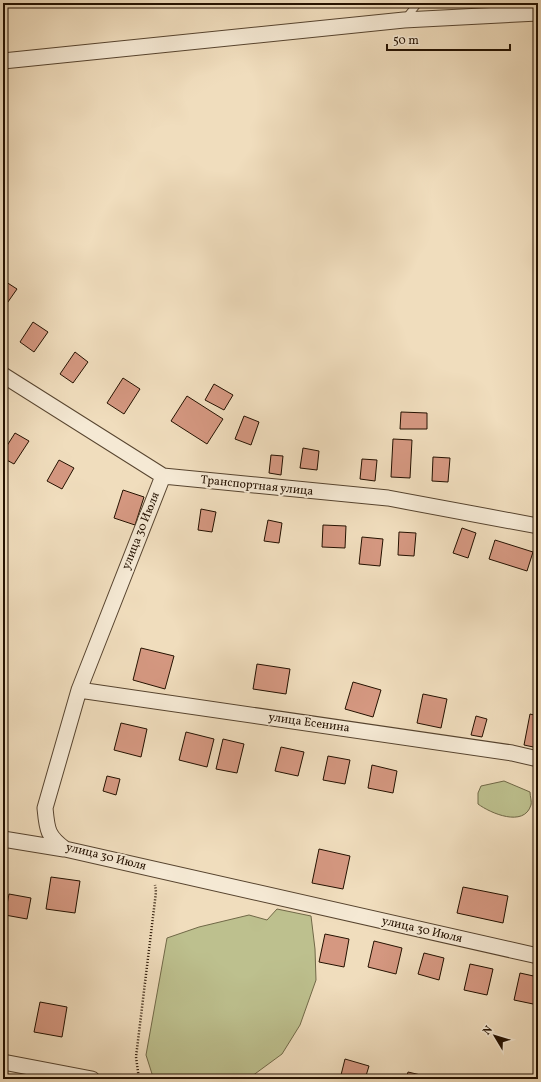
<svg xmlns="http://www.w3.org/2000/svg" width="541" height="1082" font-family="Vollkorn,serif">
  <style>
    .green { fill: #bdc08e; stroke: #706847 }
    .building { fill: #d59881; stroke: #241100 }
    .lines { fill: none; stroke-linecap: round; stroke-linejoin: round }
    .service-casing { stroke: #57442f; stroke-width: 9 }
    .minor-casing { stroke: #57442f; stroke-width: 17 }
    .path { stroke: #241100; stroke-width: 2.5; stroke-dasharray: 1 2; stroke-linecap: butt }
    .service { stroke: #f5e9d4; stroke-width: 7 }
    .minor { stroke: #f5e9d4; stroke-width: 15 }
    .labels { text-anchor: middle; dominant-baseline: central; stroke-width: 4; stroke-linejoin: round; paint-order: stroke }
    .street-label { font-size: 12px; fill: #241100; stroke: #f5e9d4 }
  </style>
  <rect width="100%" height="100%" fill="#f0ddbd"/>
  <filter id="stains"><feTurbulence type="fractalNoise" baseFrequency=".005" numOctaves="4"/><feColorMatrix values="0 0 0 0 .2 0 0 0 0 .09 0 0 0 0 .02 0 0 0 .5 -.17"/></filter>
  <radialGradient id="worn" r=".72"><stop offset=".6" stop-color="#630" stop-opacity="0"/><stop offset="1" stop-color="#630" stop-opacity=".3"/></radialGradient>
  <path class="green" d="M504,781L530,792C530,796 532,802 531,805C524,828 490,813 478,804V793L481,786Z
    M277,909L311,916L315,949L316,980L300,1025L282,1054L248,1079H183L153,1077L146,1055L167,938L199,927L249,915L267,920Z"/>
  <path class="building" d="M3,280L17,289L3,309Z
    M33,322L48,332L34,352L20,342Z
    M75,352L88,362L73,383L60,374Z
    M123,378L140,389L124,414L107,403Z
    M214,384L233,395L224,410L205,400Z
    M187,396L223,419L207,444L171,421Z
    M401,412L427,413V429H400Z
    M244,416L259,422L251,445L235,439Z
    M15,433L29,441L14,464L3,458V452Z
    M393,439L412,440L410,478L391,477Z
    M303,448L319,451L317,470L300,468Z
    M271,455L283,456L281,475L269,473Z
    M433,457L450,458L448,482L432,481Z
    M362,459L377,460L375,481L360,479Z
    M59,460L74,468L62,489L47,481Z
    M123,490L144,497L135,525L114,518Z
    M201,509L216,512L212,532L198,530Z
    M268,520L282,523L279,543L264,541Z
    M323,525L346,526L345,548L322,547Z
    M462,528L476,533L468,558L453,553Z
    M399,532L416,533L414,556L398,555Z
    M362,537L383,539L380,566L359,564Z
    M495,540L533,552L527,571L489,559Z
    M141,648L174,656L165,689L133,680Z
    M257,664L290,669L286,694L253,689Z
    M353,682L381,690L373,717L345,709Z
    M423,694L447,699L441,728L417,723Z
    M530,714L538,716V748L524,745Z
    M476,716L487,719L482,737L471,735Z
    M121,723L147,729L141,757L114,750Z
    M186,732L214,739L207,767L179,760Z
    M223,739L244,744L237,773L216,769Z
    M281,747L304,752L298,776L275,771Z
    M328,756L350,760L345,784L323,780Z
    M372,765L397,771L393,793L368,788Z
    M107,776L120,779L116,795L103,791Z
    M319,849L350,856L343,889L312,883Z
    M51,877L80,881L75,913L46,909Z
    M463,887L508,896L503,923L457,913Z
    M9,894L31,898L27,919L5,915Z
    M325,934L349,939L344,967L319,962Z
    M374,941L402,948L396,974L368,967Z
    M424,953L444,958L439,980L418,974Z
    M470,964L493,969L487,995L464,990Z
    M520,973L538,977V1005L514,1000Z
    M40,1002L67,1007L62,1037L34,1032Z
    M345,1059L369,1066L365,1079H340Z
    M408,1072L429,1077V1079H406Z"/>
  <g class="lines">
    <defs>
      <path id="service" d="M406,18L418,3"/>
      <path id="minor" d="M3,61L404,20L538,13
        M3,375L163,476L388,498L538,526
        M163,476L79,690L45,808C47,829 47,836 65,849L538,956
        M79,690L512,753L538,759
        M3,839L64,849
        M3,1062L92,1079"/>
    </defs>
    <use href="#service" class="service-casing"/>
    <use href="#minor" class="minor-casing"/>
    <path class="path" d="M139,1079L136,1057L156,892L155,885"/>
    <use href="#service" class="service"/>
    <use href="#minor" class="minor"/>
  </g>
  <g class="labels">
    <g class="street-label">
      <text transform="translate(257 486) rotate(6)">Транспортная улица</text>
      <text transform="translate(141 531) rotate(-68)">улица 30 Июля</text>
      <text transform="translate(309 723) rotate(8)">улица Есенина</text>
      <text transform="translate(106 857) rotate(14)">улица 30 Июля</text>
      <text transform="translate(422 930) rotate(13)">улица 30 Июля</text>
    </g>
  </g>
  <rect width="541" height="1082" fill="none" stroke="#f0ddbd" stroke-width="16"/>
  <rect x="4" y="4" width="533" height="1074" fill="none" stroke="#241100" stroke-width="2"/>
  <rect x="8" y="8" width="525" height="1066" fill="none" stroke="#241100"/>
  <g transform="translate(495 1036) rotate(308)" stroke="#f5e9d4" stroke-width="3" paint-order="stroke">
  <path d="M0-3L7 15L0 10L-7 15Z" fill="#241100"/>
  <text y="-6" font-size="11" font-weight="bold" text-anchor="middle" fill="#241100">N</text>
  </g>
  <path d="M387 44v6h123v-6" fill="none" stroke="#241100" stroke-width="2"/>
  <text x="393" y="44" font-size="12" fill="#241100" stroke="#f5e9d4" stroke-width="3" paint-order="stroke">50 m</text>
  <rect width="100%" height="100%" filter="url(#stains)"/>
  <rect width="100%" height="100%" fill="url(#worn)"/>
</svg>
